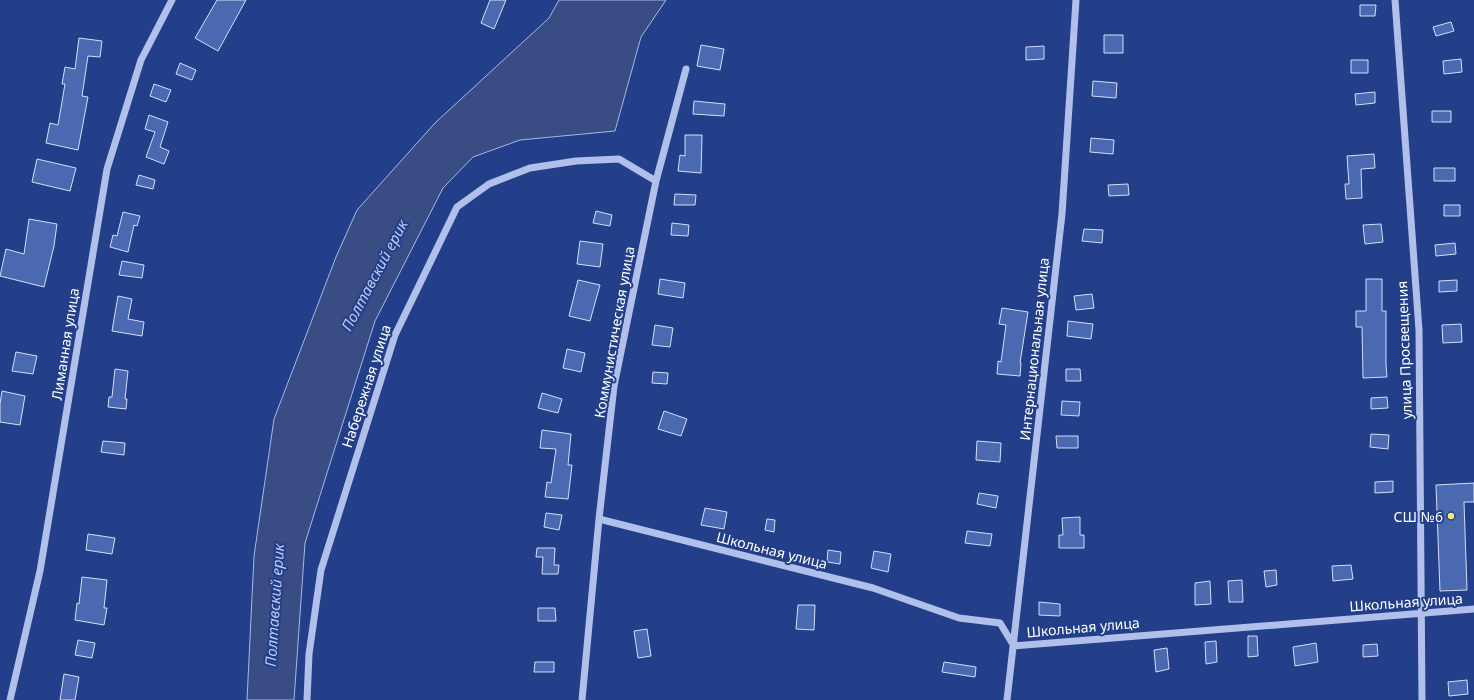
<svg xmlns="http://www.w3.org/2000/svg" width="1474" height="700" font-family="'Noto Sans',sans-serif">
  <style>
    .water { fill: #394d84; stroke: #a4b9eb }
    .building { fill: #4b69b1; stroke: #d4def7 }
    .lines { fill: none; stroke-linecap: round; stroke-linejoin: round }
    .minor { stroke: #b0c0ea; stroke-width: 7 }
    .poi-dot { fill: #f5e573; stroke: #233f89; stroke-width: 1.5 }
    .labels { text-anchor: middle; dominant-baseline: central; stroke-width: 4; stroke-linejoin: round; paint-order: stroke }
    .street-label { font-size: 14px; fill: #fff; stroke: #233f89 }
    .poi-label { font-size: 14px; fill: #fff; stroke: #233f89; text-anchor: end }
    .water-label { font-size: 15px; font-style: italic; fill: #bbcbf1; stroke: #233f89 }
  </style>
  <rect width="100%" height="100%" fill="#233f89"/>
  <path class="water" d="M559,0H666L641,37L615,131L520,140L473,157L443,188L375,321L305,543L294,700H247L254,556L274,419L336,257L357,210L435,123L549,18Z"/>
  <path class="building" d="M217,0H246L218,51L195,38Z
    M490,0H506L494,29L481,23Z
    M1360,5H1376L1375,16H1360Z
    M1451,22L1454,31L1436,36L1433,27Z
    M1104,35H1123V53H1104Z
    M79,38L102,41L100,57L88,56L82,96L88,97L78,150L46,143L50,123L58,125L65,84H62L65,67L75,69Z
    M701,45L724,49L720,70L697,66Z
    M1044,46V59L1026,60V47Z
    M1461,59L1462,72L1444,74L1443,61Z
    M1351,60H1368V73H1351Z
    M180,63L196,70L192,80L176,74Z
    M1093,81L1117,83L1116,98L1092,96Z
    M154,84L171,90L166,102L150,96Z
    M1375,92V103L1356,105L1355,94Z
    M694,101L725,104L724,116L693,114Z
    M1432,111H1451V122H1432Z
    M149,115L168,122L160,147L169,151L164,164L146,157L155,132L145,129Z
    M685,135H702L701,173L678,171L680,155L685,156Z
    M1091,138L1114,140L1113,154L1090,152Z
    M1374,154L1375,168L1361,169L1362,198L1346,199L1345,184H1349L1347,156Z
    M37,159L76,168L70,191L32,182Z
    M1434,168H1455V181H1434Z
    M139,175L155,180L153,189L136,185Z
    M1128,184L1129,195L1109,196L1108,185Z
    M675,194L696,195L695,205H674Z
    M1444,205H1460V216H1444Z
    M596,211L612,215L610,226L593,223Z
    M123,212L140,216L137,226L134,225L128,252L110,247L113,235L117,236Z
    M29,219L57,224L54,246L44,287L0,276L6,249L24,254Z
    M672,223L689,225L688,236L671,235Z
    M1381,224L1383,242L1365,244L1363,225Z
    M1084,229L1103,230L1102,243L1082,241Z
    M580,241L603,244L600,267L577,264Z
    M1455,243L1456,254L1436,256L1435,245Z
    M122,261L144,265L142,278L119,275Z
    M660,279L685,283L683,298L658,294Z
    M1366,279H1382V311H1386V364L1387,377L1363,378L1362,327H1356V311H1366Z
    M578,280L600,285L590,321L569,316Z
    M1457,280V291L1439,292V281Z
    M1092,294L1094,308L1076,310L1074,296Z
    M118,296L132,299L128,319L144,322L142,336L112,331Z
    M1002,308L1028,312L1020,363H1021L1020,376L997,374L998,361L1001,362L1006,325L999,324Z
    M1068,321L1093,324L1091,339L1067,336Z
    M1461,324L1462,342L1443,343L1442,325Z
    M655,325L673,328L670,347L652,345Z
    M567,349L585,353L581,372L563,368Z
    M16,352L37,356L33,374L12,371Z
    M115,369L128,371L125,399H127L126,409L108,407L109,397H112Z
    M1066,369H1080L1081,381H1066Z
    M653,372L668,373L667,384L652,383Z
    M2,391L25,396L20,425L0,422V404Z
    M542,393L562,399L558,413L538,408Z
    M1387,397L1388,408L1371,409V398Z
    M1062,401L1080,402L1079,416L1061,415Z
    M664,411L687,419L681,436L658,429Z
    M542,430L571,434L568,465H572L568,499L545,497L547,482L551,483L556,449L540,448Z
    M1371,434L1389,435L1388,449L1370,447Z
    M1056,436H1078V448H1057Z
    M103,441L125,443L124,455L101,452Z
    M977,441L1001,443L1000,462L976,460Z
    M1393,481V492L1375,493V482Z
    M1474,483V502H1464L1467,590L1440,591L1436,485Z
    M979,493L998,496L996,508L977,504Z
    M705,508L727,512L724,529L701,525Z
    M546,513L562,515L559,530L544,527Z
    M1080,517V535H1084V548H1059V535H1063L1062,518Z
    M767,519L775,520L774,532L765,530Z
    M967,531L992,534L990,546L965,543Z
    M88,534L115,538L112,554L86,550Z
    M537,548H555L554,565H559L558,574H542L543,557H536Z
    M828,550L841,552L840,564L827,562Z
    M874,551L891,554L888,572L871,568Z
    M1351,565L1353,579L1333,581L1332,566Z
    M1276,570L1277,585L1266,587L1264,571Z
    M82,577L107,580L104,608H107L104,625L75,620L77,603L79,604Z
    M1242,580L1243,602H1229L1228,581Z
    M1210,581L1211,604L1195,605V583Z
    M1039,602L1060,604V616L1039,615Z
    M798,605H815L814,630L796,629Z
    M538,608H555L556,621H538Z
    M647,629L651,656L638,658L634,631Z
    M1248,636H1257L1258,656L1248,657Z
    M78,640L95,643L92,658L75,655Z
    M1216,641L1217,662L1206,664L1205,642Z
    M1316,643L1318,662L1295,666L1293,647Z
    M1377,644L1378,656L1363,657V645Z
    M1167,648L1169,669L1156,672L1154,650Z
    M535,662H554V672H534Z
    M944,662L976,667L975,677L942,672Z
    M64,674L79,677L75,700H60Z
    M1467,680L1468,694L1449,696L1448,682Z"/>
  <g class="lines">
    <path class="minor" d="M1395,0L1419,330L1422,700
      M599,519L873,588L959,618L1000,623L1014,646L1474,609
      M10,700L40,571L107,169L141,60L172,0
      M307,700L309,654L321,570L395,335L457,207L489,184L530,168L576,161L619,159L656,181
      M582,700L599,519L614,386L656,181L686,69
      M1007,700L1062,214L1076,0"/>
  </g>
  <circle class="poi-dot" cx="1451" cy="516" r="4"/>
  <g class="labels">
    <g class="street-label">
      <text transform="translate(614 332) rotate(-80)">Коммунистическая улица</text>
      <text transform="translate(65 344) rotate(-81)">Лиманная улица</text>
      <text transform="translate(1034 349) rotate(-84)">Интернациональная улица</text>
      <text transform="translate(1404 350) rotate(-92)">улица Просвещения</text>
      <text transform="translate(366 386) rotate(-72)">Набережная улица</text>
      <text transform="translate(772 550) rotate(14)">Школьная улица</text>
      <text transform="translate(1406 602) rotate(-4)">Школьная улица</text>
      <text transform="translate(1083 627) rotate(-5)">Школьная улица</text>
    </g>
    <g class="poi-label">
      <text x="1443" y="516">СШ №6</text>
    </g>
    <g class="water-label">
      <text transform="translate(374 275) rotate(-62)">Полтавский ерик</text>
      <text transform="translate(274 605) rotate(-86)">Полтавский ерик</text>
    </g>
  </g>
</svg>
